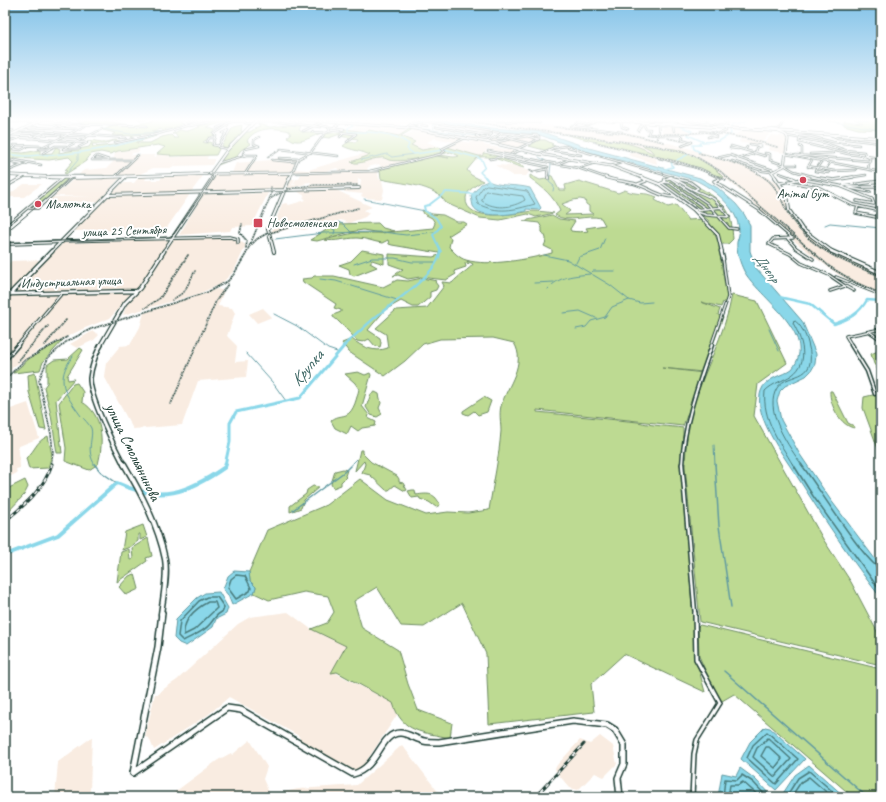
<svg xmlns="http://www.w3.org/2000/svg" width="886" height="802" font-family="Caveat,sans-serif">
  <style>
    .built { fill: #f9ece1 }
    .green { fill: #bdda92; stroke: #6e8c63; fill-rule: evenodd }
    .water { fill: #8ad7e9; stroke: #5f99a1 }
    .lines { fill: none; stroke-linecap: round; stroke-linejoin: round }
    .shore-far1 { stroke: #4a7b7c; stroke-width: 1 }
    .shore { stroke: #4a7b7c; stroke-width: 1.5 }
    .stream-far1 { stroke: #5f99a1; stroke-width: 1 }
    .stream { stroke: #5f99a1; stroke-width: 1.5 }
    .river-far4 { stroke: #8ad7e9; stroke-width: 1.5 }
    .river-far3 { stroke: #8ad7e9; stroke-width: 2 }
    .river-far2 { stroke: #8ad7e9; stroke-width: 2.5 }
    .river-far1 { stroke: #8ad7e9; stroke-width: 3 }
    .river { stroke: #8ad7e9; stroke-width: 4 }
    .minor-far4-casing { stroke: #1f3d34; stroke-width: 2.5 }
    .minor-far3-casing { stroke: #1f3d34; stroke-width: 3.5 }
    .minor-far2-casing { stroke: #1f3d34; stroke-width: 5 }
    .minor-far1-casing { stroke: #1f3d34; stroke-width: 5.5 }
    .minor-casing { stroke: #1f3d34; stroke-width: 6 }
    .tertiary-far5-casing { stroke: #1f3d34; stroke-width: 3 }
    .tertiary-far4-casing { stroke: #1f3d34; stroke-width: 4 }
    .tertiary-far3-casing { stroke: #1f3d34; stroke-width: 5 }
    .tertiary-far2-casing { stroke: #1f3d34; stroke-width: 6 }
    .tertiary-far1-casing { stroke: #1f3d34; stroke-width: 7 }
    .tertiary-casing { stroke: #1f3d34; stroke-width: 8 }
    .secondary-far2-casing { stroke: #1f3d34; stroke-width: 3 }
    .secondary-far1-casing { stroke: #1f3d34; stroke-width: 4 }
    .secondary-casing { stroke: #1f3d34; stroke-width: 5.5 }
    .primary-far1-casing { stroke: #1f3d34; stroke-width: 3.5 }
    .primary-casing { stroke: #1f3d34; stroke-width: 4.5 }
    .minor-far4 { stroke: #fff; stroke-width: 1 }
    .minor-far3 { stroke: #fff; stroke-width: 1.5 }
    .minor-far2 { stroke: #fff; stroke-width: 2 }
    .minor-far1 { stroke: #fff; stroke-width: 2.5 }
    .minor { stroke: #fff; stroke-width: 3 }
    .tertiary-far5 { stroke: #fff; stroke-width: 1.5 }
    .tertiary-far4 { stroke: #fff; stroke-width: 2 }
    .tertiary-far3 { stroke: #fff; stroke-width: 2.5 }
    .tertiary-far2 { stroke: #fff; stroke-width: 3 }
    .tertiary-far1 { stroke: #fff; stroke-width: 4 }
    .tertiary { stroke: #fff; stroke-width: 5 }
    .secondary-far2 { stroke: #fff; stroke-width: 1.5 }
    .secondary-far1 { stroke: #fff; stroke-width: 2 }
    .secondary { stroke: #fff; stroke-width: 3 }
    .primary-far1 { stroke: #fff; stroke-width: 2 }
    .primary { stroke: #fff; stroke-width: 2.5 }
    .tram { stroke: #1f3d34; stroke-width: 1 }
    .rail-far1-casing { stroke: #1f3d34; stroke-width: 1.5 }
    .rail-casing { stroke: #1f3d34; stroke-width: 3 }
    .rail-far1 { stroke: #fff; stroke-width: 1; stroke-dasharray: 1.5; stroke-linecap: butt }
    .rail { stroke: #fff; stroke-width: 1.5; stroke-dasharray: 4; stroke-linecap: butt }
    .poi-dot { fill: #d1495b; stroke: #fff; stroke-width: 1.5 }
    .labels { text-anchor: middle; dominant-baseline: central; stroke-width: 4; stroke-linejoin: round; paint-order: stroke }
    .far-poi-label { font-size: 13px; fill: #1f3d34; stroke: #fff; text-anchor: start }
    .far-street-label { font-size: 13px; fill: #1f3d34; stroke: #fff }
    .far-water-label { font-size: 14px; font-style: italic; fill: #3a6461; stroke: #fff }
    .street-label { font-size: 16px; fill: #1f3d34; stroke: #fff }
    .water-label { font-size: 17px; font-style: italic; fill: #3a6461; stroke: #fff }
  </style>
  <rect width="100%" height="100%" fill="#fff"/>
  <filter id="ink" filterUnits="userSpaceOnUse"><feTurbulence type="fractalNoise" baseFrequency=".025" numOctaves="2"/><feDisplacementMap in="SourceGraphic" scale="8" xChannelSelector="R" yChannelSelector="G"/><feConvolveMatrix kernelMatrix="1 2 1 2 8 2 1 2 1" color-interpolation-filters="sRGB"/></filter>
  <g filter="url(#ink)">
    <path class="built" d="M362,119H404L412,120L408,124H400L396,127L360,124L364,121L360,120Z
      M492,122L586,128L633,133L716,156L753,170L778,183L788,204L789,210L798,225L819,245L844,259L881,275V295L839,275L817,259L779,229L757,209L756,205L714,168L693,155L672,149L643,145L650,149L657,155H655L649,151L607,140L490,124Z
      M359,124L405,128L408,130L399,136L369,130L366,132L349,131Z
      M663,125L677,126L694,132L659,134L662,132Z
      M411,129L464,138L454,142L435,138L427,142L439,147L422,150L411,145L414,141L403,136L413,132L409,131Z
      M743,130L771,132L760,145L741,143L739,141L741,139L733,136Z
      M771,135L787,137L785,153L768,150L769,146L763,145Z
      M471,136L484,138L477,142L485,144L483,145L516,151L509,154L487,149L482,156H481L447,147L461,141L470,143L473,140L467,138Z
      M528,137L538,139L516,148L489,142L493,139L504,140Z
      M139,148V152L132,153L131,155H136L114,176L76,177L84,170L107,168L114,161L118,160L115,159L118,156L114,159H112L114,158L115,152Z
      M632,152L656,158L657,164L628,155Z
      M366,153L370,155L351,162L360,164L366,160L380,158L390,160H404L431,156L381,167L379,164L368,167L367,171L352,172H378L379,179L382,180L384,190L382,199L366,198L361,196L363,194L344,192L345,190L360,188L361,179H358V187L307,189L311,182L303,183H307L292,188L306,186L305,189H286L287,185H291L287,184L290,179H295L292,185L300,184H293L296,179H299L301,173L351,172V170L340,171L337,168L322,172H293L294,169L308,170Z
      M157,154H168L171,155L169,157H181L183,155H208L207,159H214V161L212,165L174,166L178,160L172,168H153L138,175L117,176L138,155H156L154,157H156Z
      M281,157L297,159L291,172L232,173L236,163L271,160Z
      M495,165L515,166L530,171L526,176H513Z
      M290,174L284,189L206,191L215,175Z
      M203,176L191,192L111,194L122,183H134L139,177H147L145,180H160L162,177Z
      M120,178L98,202L45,203L53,197L93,196H54L74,179Z
      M24,184H42L24,197H5Z
      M295,190H336L372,207L364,210L369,213L365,217L349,223L341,220L304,230L294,228L271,233L282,204L286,203L289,205L306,200L303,197L305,196Z
      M204,193L233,194L268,193L252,226L232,227L230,231L179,235Z
      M190,194L166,229L74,231L109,196Z
      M235,238L246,245L234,271L221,284L198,294L123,315L128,301L140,290L174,239Z
      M170,240L141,284L110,318L85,328L39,350L13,367L5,378V293H14L63,243Z
      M41,260L9,292H5V267L11,261Z
      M217,289L224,291L218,306L232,308L235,313L227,336L237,346L235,362L248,361L246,377L198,381L182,425L133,429L104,376L106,363L120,346L130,345L140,327L144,313Z
      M263,308L272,317L257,323L249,314Z
      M93,331L99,335L94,340L77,348L70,344Z
      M28,403L39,438L17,447L19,451L20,468L16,469L17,473L5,479V411Z
      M288,612L311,629L346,646L334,672L393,703L397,715L361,769L351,770L308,747L300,740L299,736L229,697L209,714L154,750L149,738L145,737L155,694H159L162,690L177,680L238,624L250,617Z
      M600,736L613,746L617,764L604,777L595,773L578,790L570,788L557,773L555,769L557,765L580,740L590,744Z
      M92,737L90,791L85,797H55L58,762Z
      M250,740L267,767L263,779L270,795L298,789L357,785L402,745L442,797H168L218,760L231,753L232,755Z"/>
    <path class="green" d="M152,119H185L179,123L183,124L173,128L174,129H165L167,131L165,132L161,129L152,131L164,132L161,133L133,135L132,137L137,140L156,136L137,142V143H150L162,137L171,135L174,138H178L175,134H172L180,130C189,133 190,129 200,127L198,126L227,120H232L207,127L215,130L213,134L214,135L203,142L205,143L211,142V145L217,146L219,149L216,155L170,156L171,155L157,154L165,147L158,145L118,151L110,154L101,152L91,154L86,161L66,174L64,173L67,171L65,170L73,161L69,157L49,160L15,158L5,161L9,157L5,156V148L14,147L9,149L13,150L11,151L12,152L23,153L40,150V154L52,153L56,147L60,149L59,153L89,147L92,142L87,141C94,139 100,143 107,142C112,141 114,139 120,141H113L105,144H92L93,147L124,144L136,140L131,137L133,136L112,135L115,133L103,130L113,126L73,124L89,121L77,120H105L104,121L131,125L153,121Z
      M854,119H880L878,121H881V124L876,125L881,127V130L858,129L844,125V121L863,123Z
      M258,124L270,127L288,125L301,126L299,130L302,132H324C314,135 305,142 296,141C293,141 290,138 287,137L291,134L289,131C276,127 254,127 247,141L251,144L241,150L237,155L240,156L218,165L229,148L245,132H250L256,128H254L260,126Z
      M242,125L241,131L244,132L226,148L222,146L233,127Z
      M405,128L411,130L401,136L415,142L411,145L422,150L439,147L444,151C437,156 399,163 389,160C386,159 384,157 380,158C370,158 360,166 351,162L370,155C362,151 350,150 343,146L348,142H356L358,139L339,136L340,134L329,138L322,137L324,134L340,132L345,129L366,132L369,130L399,136L408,130Z
      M559,133C586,137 632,139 655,155L650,149L642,145L675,149L693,155L714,168L724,178L681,162Z
      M539,140H545L553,144L551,145L555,146L548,151L529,146Z
      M447,147L479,156H482L484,153L506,158L503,159L523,166L524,168C511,165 489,153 477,158L467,170L471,175L483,181C477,184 466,191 466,198C464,224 519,213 532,211C539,211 547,212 554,213L536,217L528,214L500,220L480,218L446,203C435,184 401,184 381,179L380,171H372L435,156L449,158L439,156C446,154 452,159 459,156L451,152L442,154L446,151L444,149Z
      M530,175L540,180L546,179L548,175L552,176L559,190H566L565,185L579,181L618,193L625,190C637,196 644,191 657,197L655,200L668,207L676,205L688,220L704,219L714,232L718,242L727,298V302H723L721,307L701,302L720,309L718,315L723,317L703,372L662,368L703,373L683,426L537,410V412L638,422C653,426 668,426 683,428V486L696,659L705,692L624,654L591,684L594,712L489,724L486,654L462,603L424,627L401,626L377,587L354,601L362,628L398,650L408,684L418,710L452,723L450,738C423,732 402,733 393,703L337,672L331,673L346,646L311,629L327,623L334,612L328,596L304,592L269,600L254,593L256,587L250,581L249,572L267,530L326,505L360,479L388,500L426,515L448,512L468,513L489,510C493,484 499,458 501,431C501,423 499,414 501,406C507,386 527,364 514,343L493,338L440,339L423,344L405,361L385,376L349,352L342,343L352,339C362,347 374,353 388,348L386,334L376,328L396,310L427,308L444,286L442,282L452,283C458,276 470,269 473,264L467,261L469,264L465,263L466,267L454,271L456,274L446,280L420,277L408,279L398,275L393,276L403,269L389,264V254L433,257L439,255V253L392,245L389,244L388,240L382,243C374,242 366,238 357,238C345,238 336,242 324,240L353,233H381L433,228L435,223L432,218L424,214L422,210L432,214L443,215L457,222H464L467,224L448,236L451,238L449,247C454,252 459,258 466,260C489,267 529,259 552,253V250L544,246C547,240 547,237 542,232V228L539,223L523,221L552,215L559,219L575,221L570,229L571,231C576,232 583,232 588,231L586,228L605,225L601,218C586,214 568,224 555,215L560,211C553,195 543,188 530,178ZM580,199L585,200L586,204L589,206V211L593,214L565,215L570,211L562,204L573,200Z
      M63,178L70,179L36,208H28L39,202L33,203Z
      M668,179C685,177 720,196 728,212C732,220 732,230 733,239L728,244H722L708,220L660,184Z
      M378,223L383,228L394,231L380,233L363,230L350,232L317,241L310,240L336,224Z
      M362,250L384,254V264L372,260L370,263L377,267L354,276L350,274L349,269L339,265L351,261Z
      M314,276H334L383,287L397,280L408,281L422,278L437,281L435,282L438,286L436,290L430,292V297L418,307H413L401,301L385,310L368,330L380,338L381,343L380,347L375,346L369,339L363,342L357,341C355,338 336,318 333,317V315L341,312V310L334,308L336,304L303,282L302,279L312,278Z
      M732,295L757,301L787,363L758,384L754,416L823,539L851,582L881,639V665L700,622L685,466C686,447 687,427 692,409C704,370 725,335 732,295Z
      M63,340L43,362L40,370L13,373L30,358Z
      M80,348L83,350L67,376L68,380L74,379L56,400L62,453H57L51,415L44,387L47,383V365L54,360L68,359Z
      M878,351L881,352V457L863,408L864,397L877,394L880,389L876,381L880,373L874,364L871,354Z
      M358,372L365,375L370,373L371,375L362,406L369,415L368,418L376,422L375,426L362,428L358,431L351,426L347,434L335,428L331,421C336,416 340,417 346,415C354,412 357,397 359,389L355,383L345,374Z
      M35,373L46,430L40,429L29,392L28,375Z
      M77,383L83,392L82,402C103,414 104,442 98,464L89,470L65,461L66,448L59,403L73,384Z
      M830,391H832L848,423L854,426L855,428C841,427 829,404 830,391Z
      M375,392L379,394L381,403L379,408L382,414L377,417L371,415L366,407L371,394Z
      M484,397L491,401L487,412L478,415L474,411L468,415L463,413V411Z
      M48,436L52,455L48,468L29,469L26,458C37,449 34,443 48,436Z
      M360,450H362V453L371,462L397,476L399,479V482L403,483L407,490L405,491L395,485L389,490H386L370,475L362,473L365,464L364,461L355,471Z
      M343,469L347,470L345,476L346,477L341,482V485L333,488L331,484L335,471Z
      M25,480L28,487L24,495L5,515V490Z
      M313,486L319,487L304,500L301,508L290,512V506L306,494L307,490Z
      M412,490H415L416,495C429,493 435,493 440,505L436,507L429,502L420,499L419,497L412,498L408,491Z
      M143,525L147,537L140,540V534H138V541L130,547L122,550L125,532Z
      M148,538L152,556L146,558L147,561L117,582L121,552L129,549L130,560L133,559L132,548Z
      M135,574L139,589L126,595L119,587L129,576Z
      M700,625L881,669V797H853L734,694L722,701L717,697L699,656L698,627Z"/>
    <path class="water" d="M415,119H434L492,128L542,132L589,148L700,178L718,188L736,204L744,214L750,225V251L756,268L802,321L816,354L815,364L811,371L806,376L785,386L780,391L777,401L781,420L799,453L830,499L881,567V598C852,561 825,521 800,481C787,461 771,440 763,418C760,410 758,399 761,391C765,378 782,376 792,369C820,334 758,297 744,271C740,263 736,251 737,242C738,238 740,234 739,230C738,208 713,188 695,180L582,150L537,134L483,130Z
      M488,181C501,187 516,184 530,188L541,208L539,210L526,209V211C514,214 480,220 473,206C472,203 472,199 471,196L481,184Z
      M234,571L249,572L250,581L256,587L254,593L232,605L228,595L223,589L228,576Z
      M219,592L228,608L226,614L216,619L213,627L186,646L179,643L174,638L176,619L197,598L205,593Z
      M765,727L770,728L805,759L776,790L741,759L750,742Z
      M809,765L845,797H784L782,795L795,775Z
      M740,768L755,779L772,797H718L722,773L736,776Z"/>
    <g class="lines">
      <path class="shore-far1" d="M487,185L527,191L535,204C514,210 498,214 478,204L476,197L483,187Z
        M486,191L523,196L525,200C512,208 495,210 482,201Z
        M793,465C779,441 762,419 765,391C773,383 783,381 792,375C810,362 802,339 793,323L794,320C801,325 806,335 808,343C820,387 784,368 775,392C766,414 789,447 802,465"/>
      <path class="shore" d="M793,464L813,496L881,592
        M801,464C815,482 865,563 881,569
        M236,575L245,576L251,588L250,591L236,599L228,588L231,579Z
        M207,597H217L224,607L223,611C214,616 216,617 210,624C204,632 192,636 183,641L178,636L180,621L199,601Z
        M208,602H215L217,608L194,630L184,635C183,620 195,609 208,602Z
        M767,732L798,759L776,784L747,758L753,745Z
        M768,738L791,759L775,777L753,757L757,748Z
        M766,747H769L782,759L775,768L761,756Z
        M723,797L725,779L737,780L742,775L753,782L767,797
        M728,797L730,785H738L743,782L760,797
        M786,797L798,778L809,771L839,797
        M791,797L801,782L809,777L832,797"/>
      <path class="stream-far1" d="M819,119L881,130
        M858,119L868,121
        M104,129L129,134L163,132
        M423,129L462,134L466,137
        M434,129L432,125L439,124
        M463,134L476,136
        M539,157L546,161
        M361,160L387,154L392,157L414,154
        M549,163L551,164L549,182L554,186L553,191
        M68,172L78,160V152
        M364,199L425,211
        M338,222L343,224L352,233
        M825,225L830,223L881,228
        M329,227L335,230L334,234
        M275,239L323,233L383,232L406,235L434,232
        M544,255L568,260L610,285L629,300L640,303L652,302
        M576,263L579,257L600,250L605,238
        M354,264L372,258H395L412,262H436
        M320,279L336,281L397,300
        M534,283L554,282
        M548,289C559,276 573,276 590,274L593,271H615
        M563,313L580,311L596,318
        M274,314L297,326L328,349L337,352
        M576,329L586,327L591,321L605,317L612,307L629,300
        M769,329L779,351
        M246,353L273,383L286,401
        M73,356C54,380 65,394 81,416C84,419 89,424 91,428C94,438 85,450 95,465
        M714,445L715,465
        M351,465L358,458"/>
      <path class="stream" d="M94,464L101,472L117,483
        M715,464L719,526L731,607
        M293,510L344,472L352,464
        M724,671L867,797"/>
      <path class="river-far4" d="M356,123L361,119
        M354,124L348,128V132C368,132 392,131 409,144L407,149L414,154L443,150
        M679,126L692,131L688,135L704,142
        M182,127L214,119
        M731,127L733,124L744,122L748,119
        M444,149L475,157
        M698,152H700L694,149L693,145H701L699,144L702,142L719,141L731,134L730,129
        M5,153C17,157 29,156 42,155C84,155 125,145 165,132
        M477,157L482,160L485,167L480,172L486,178
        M677,160L689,154
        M661,170L673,167L671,162"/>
      <path class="river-far3" d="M485,177L491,184
        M441,252L433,235L441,226L436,218L425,211L424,206L429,205L446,192L475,194"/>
      <path class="river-far2" d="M779,297L810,304L834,324C849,319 859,314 867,300L881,301
        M343,346C355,336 366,325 378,315C393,303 441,271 440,251"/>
      <path class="river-far1" d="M225,465L230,442V423L236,412L300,398L345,345"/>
      <path class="river" d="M5,555L58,535L117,483C160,503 188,493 225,467L226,464"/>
      <defs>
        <path id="minor-far4" d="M44,119H120
          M140,119H145
          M243,119L245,123L252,124
          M463,119L540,123
          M537,119L539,120
          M587,119L594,120
          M648,119L682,124
          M660,119L672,120L669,122
          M685,119L694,122L725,126
          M702,119H706
          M708,119V125
          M331,121L336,119
          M606,121L621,122L622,127L628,129
          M724,121L728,122
          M254,122H279L321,127
          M415,122L422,123
          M642,122L646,129H650L648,134L659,135L657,138
          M412,123L427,126
          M70,124L147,126
          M186,125L184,124L197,119
          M410,125L417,127
          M677,125H658L659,135H681L683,137L682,139L692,142L682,146
          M190,126L225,119
          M571,126L622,132
          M574,126L578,122L587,125L600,120
          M673,126L674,131
          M29,127L78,129
          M330,127L344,129L341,130
          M336,127H334L341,123
          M436,127L479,134L476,136L491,139
          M54,128L62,124
          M406,128L416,120L502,133L487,142
          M22,130L126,138
          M767,130L779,129L785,119
          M217,131V128L231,122L245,121
          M303,131L326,120
          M313,131L312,132L326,133L330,131L329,127L319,125
          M330,131L356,134L347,142
          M638,131L642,124
          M701,131L715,133
          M5,133L13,130
          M15,133L61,135
          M502,133L539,136V139L517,149
          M479,134H492L487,138
          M479,134L488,136
          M226,135L223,133L227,131
          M831,135L838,138L881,143
          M712,136L716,137
          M787,136L825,143L845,150L864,152L865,156L870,158L868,169
          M64,137L84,138
          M340,137L344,133
          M708,137L726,131L725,128
          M31,138L87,143L79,147
          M32,138L46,131
          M494,138L501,139L515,134
          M512,139L531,144
          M5,142L19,138
          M207,142L209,138H215
          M115,143L158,134L210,119
          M492,143L527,136L538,139
          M750,144L761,146
          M13,145L41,146
          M859,145L833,142L809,136L800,137L799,142L848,154L881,158
          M16,146L13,149L21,150L27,147
          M219,146L213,145L216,136L214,134L228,125
          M731,146L765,156
          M800,146L802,148V155
          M42,147L85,126
          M43,147L49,146
          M554,148L565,146L672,177
          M730,148L738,149
          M39,149H49
          M80,149H63L102,129
          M227,149L218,147L228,130
          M550,150L581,155
          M745,150L747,147
          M488,151L578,168L607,178
          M43,153L55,146H66
          M755,153L756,148L760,146
          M765,153L770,154V160L784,165H796
          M511,154L521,150
          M539,154L555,147
          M786,154L881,172
          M810,154L833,153V151
          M246,155L243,154L245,149L259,146L254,144V140L259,137
          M796,155L870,161
          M97,156L109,160H92Z
          M268,157L281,149L338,156
          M279,158L298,159L292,173L379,171
          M659,158L701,169L719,178
          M717,158L730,155L773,170
          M741,158L753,154
          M298,159L311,152L325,133
          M490,159L500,157L548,167
          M109,160H132
          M272,160L295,162
          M732,161L763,171L772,172
          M821,162L815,171L829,173
          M5,163L15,160L41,165
          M8,163L20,165
          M218,163L246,155H257L245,174
          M558,164L570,159
          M784,165L794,171L819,178
          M611,166L621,163
          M808,166L834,171L856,170
          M808,167L812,160
          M579,168L595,163
          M547,169L548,178
          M530,170L533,172L547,169
          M825,170L830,163
          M370,171L441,154L445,151L442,149L465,138
          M5,172L28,163
          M779,173L793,178
          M115,177L138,155
          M21,178L25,176
          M63,178L64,177
          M668,178H673
          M846,178L866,175"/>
        <path id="minor-far3" d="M548,177V179
          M605,177C615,181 625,181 636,184C650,188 659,197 675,197
          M718,177L720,179
          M790,177L795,179
          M812,177L834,180L853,177
          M670,178L707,203L729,228L737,229
          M673,178L690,182L698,188L694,190Z
          M720,179L714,181L758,209L792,238
          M664,182L670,183L705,208
          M790,182L818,187L853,205L881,211
          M662,183L698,209
          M780,183L802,179L840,186L872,199L874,204L857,201
          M638,184L646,181L644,179
          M659,184L664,182L665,179L672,177
          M843,186L881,181
          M5,187L23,177
          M848,187H881
          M850,188L870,192
          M694,190L714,199L729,217L707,215L697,212
          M858,206L856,213L881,218
          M29,208H38L71,178
          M694,210L723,207
          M5,227L64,177
          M793,238L773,239L769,244L790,254L801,263L829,275L845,286L830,291
          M788,239L796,248L813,259
          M62,241L230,237L238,239V243
          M836,277L881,295
          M845,286L854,291
          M870,332L881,340
          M17,346L62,293
          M711,346L728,297L723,259
          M852,346L846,336L881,329"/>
        <path id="minor-far2" d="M851,345L867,371L875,394
          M5,360L18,345
          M682,465C684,422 698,385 712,345"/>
        <path id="minor-far1" d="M682,464L695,614"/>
        <path id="minor" d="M692,797L694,754L697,740L720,703L696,659L695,613"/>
        <path id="tertiary-far5" d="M290,119L410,128L492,143L539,154L611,166L643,178
          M6,121L70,124
          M725,128L728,119
          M6,137L44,119
          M9,137L31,138
          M214,174L292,173L290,178
          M212,178L215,174
          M776,178L772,172L784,166L788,139L786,135L777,131"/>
        <path id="tertiary-far4" d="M641,177L659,184L694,210L718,235L722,252
          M775,177L787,194L789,210L802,229L833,252
          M108,195L359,188
          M163,252L213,177
          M274,252L268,229L290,177"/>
        <path id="tertiary-far3" d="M721,251L723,259
          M831,251L881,273
          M10,294L137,291
          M100,346L125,303L140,288L164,251"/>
        <path id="tertiary-far2" d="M101,345C96,353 91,368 90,378C89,396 115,448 124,465"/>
        <path id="tertiary-far1" d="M124,464C141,493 158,525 165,559C168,576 163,597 161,614"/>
        <path id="tertiary" d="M133,773L158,647L162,613
          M133,773L227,708L241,710L353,774C379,767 380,733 400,733C407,733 416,739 424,741C428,742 434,742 439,742L573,721L607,725L615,730L624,745V764L618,778L620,797"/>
        <path id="secondary-far2" d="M124,178L126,176"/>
        <path id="secondary-far1" d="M5,244L62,242
          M51,252L125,177"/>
        <path id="secondary" d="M5,294H10L52,251"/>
        <path id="primary-far1" d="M592,119L881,138
          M5,121L12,119
          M210,174L228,149L257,119
          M5,175L72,178L207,174"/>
        <path id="primary" d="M51,177H103"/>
      </defs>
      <use href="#minor-far4" class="minor-far4-casing"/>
      <use href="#minor-far3" class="minor-far3-casing"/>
      <use href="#minor-far2" class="minor-far2-casing"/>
      <use href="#minor-far1" class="minor-far1-casing"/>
      <use href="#minor" class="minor-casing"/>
      <use href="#tertiary-far5" class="tertiary-far5-casing"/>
      <use href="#tertiary-far4" class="tertiary-far4-casing"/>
      <use href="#tertiary-far3" class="tertiary-far3-casing"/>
      <use href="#tertiary-far2" class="tertiary-far2-casing"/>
      <use href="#tertiary-far1" class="tertiary-far1-casing"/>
      <use href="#tertiary" class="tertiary-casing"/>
      <use href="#secondary-far2" class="secondary-far2-casing"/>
      <use href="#secondary-far1" class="secondary-far1-casing"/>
      <use href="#secondary" class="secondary-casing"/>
      <use href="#primary-far1" class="primary-far1-casing"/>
      <use href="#primary" class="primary-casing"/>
      <use href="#minor-far4" class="minor-far4"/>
      <use href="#minor-far3" class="minor-far3"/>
      <use href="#minor-far2" class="minor-far2"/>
      <use href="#minor-far1" class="minor-far1"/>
      <use href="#minor" class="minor"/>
      <use href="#tertiary-far5" class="tertiary-far5"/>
      <use href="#tertiary-far4" class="tertiary-far4"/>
      <use href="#tertiary-far3" class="tertiary-far3"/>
      <use href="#tertiary-far2" class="tertiary-far2"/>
      <use href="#tertiary-far1" class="tertiary-far1"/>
      <use href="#tertiary" class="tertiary"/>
      <use href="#secondary-far2" class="secondary-far2"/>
      <use href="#secondary-far1" class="secondary-far1"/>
      <use href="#secondary" class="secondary"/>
      <use href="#primary-far1" class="primary-far1"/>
      <use href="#primary" class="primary"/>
      <path class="tram" d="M5,121L13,119
        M5,233L70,179L74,178
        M5,243L169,237L174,234L213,177L207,174"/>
      <defs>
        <path id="rail-far1" d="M450,119L657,146L693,155L720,171L830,267L855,282L881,294
          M554,127L624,133L664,142
          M650,135L711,132L749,139L777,147
          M667,138L682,141
          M594,142L686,164L726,180
          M699,153C723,160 750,165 769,181C781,191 783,208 792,220C813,250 848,264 881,276
          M270,199C294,181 328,185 357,185
          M242,224L240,233L247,241L246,248
          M250,246L257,239L266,234L358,208
          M172,300L184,292L195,271
          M145,308L160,298L188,255
          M45,345L66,320
          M18,361L48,326
          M5,379L25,360L67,337
          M171,404L216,301L228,284
          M51,465L53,452L51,434L39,380L48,358L66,342L91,329L208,292L228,281L234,274L246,254L271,195V187"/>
        <path id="rail" d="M5,521C25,505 44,489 52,464
          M535,797L584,744"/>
      </defs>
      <use href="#rail-far1" class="rail-far1-casing"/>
      <use href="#rail" class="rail-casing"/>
      <use href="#rail-far1" class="rail-far1"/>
      <use href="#rail" class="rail"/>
    </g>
  </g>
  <linearGradient id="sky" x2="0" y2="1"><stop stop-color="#82c2e8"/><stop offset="0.52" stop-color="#fff"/><stop offset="1" stop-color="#fff" stop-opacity="0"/></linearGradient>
  <rect width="886" height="231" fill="url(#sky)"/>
  <g class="poi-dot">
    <circle cx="803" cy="180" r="4"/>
    <circle cx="38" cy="204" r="4"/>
    <rect x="253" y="218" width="10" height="10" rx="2"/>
  </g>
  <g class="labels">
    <g class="far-poi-label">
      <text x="803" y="194" text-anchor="middle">Animal Gym</text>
      <text x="46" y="204">Малютка</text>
      <text x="267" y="223">Новосмоленская</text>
    </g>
    <g class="far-street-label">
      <text transform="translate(124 231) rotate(-2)">улица 25 Сентября</text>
      <text transform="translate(71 282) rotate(-2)">Индустриальная улица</text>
    </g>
    <g class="far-water-label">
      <text transform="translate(767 268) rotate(54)">Днепр</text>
    </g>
    <g class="street-label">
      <text transform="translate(133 452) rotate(64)">улица Смольянинова</text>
    </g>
    <g class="water-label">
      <text transform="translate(307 368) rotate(-50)">Крупка</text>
    </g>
  </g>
  <rect width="886" height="802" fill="none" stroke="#fff" stroke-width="20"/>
  <rect x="10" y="10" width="866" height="782" fill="none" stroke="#1f3d34" stroke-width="1.5" filter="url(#ink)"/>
</svg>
